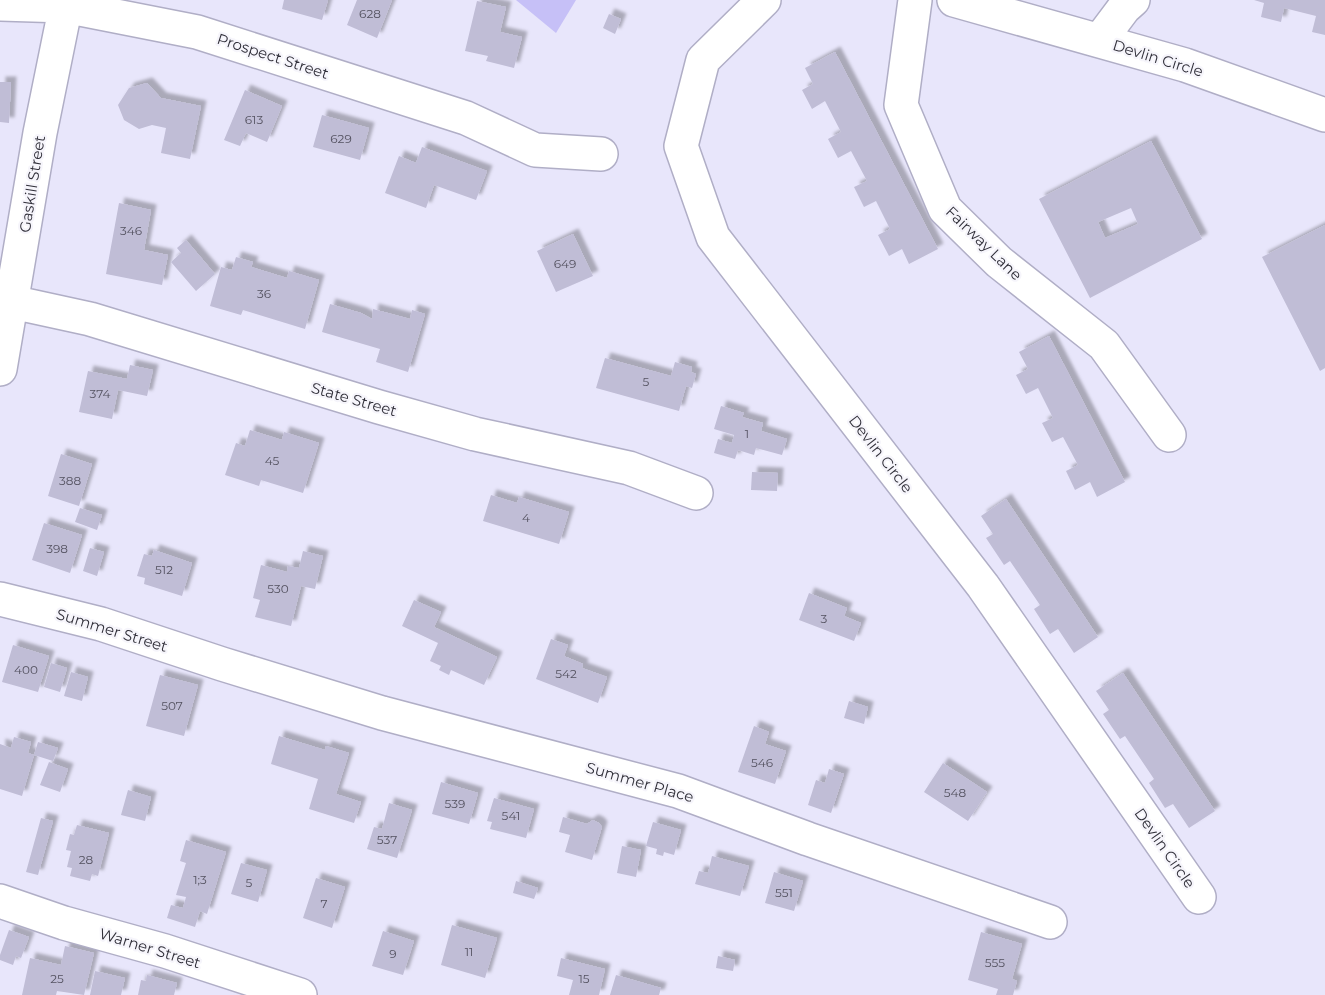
<svg xmlns="http://www.w3.org/2000/svg" width="1325" height="995" font-family="Montserrat,sans-serif">
  <style>
    .green { fill: #c6c0f7 }
    .building { fill: #c0bdd6; fill-rule: evenodd; filter: url(#shadow) }
    .lines { fill: none; stroke-linecap: round; stroke-linejoin: round }
    .minor-casing { stroke: #b0aec6; stroke-width: 36 }
    .minor { stroke: #fff; stroke-width: 33 }
    .labels { text-anchor: middle; dominant-baseline: central; stroke-width: 4.5; stroke-linejoin: round; paint-order: stroke }
    .number-label { font-size: 12px; fill: #545260 }
    .street-label { font-size: 15px; fill: #302f39; stroke: #f6f5fb }
  </style>
  <defs>
    <filter id="shadow"><feDropShadow dx="5.5" dy="-5.5" stdDeviation="1.5" flood-color="#0004"/></filter>
  </defs>
  <rect width="100%" height="100%" fill="#e8e6fb"/>
  <path class="green" d="M516,0H576L556,33Z"/>
  <path class="building" d="M284,0H328L322,20L282,9Z
    M357,0H392L377,38L347,25Z
    M1254,0H1325V35L1312,32L1316,16L1284,8L1281,22L1261,17L1264,3Z
    M477,1L506,7L500,32L522,37L514,68L486,61L488,56L465,51Z
    M609,14L621,19L615,34L603,28Z
    M835,52L938,249L909,264L902,249L889,256L878,235L890,229L876,201L864,207L854,187L867,181L851,151L838,158L828,139L841,132L825,101L812,109L802,90L813,84L805,68Z
    M0,82H11L9,123L0,122Z
    M147,83L161,98L201,106L190,159L161,153L166,128L152,125L139,129L124,120L118,105L129,88Z
    M245,90L282,106L267,142L246,133L240,146L224,140Z
    M322,115L369,128L360,160L313,147Z
    M1151,141L1202,239L1090,298L1039,199ZM1131,208L1138,224L1105,238L1098,222Z
    M422,147L487,171L476,200L434,185L426,208L385,193L399,156L416,163Z
    M119,203L151,210L144,250L168,255L162,285L106,274Z
    M1325,225V368L1320,371L1262,257Z
    M573,234L593,276L556,292L537,251Z
    M186,240L215,274L196,291L171,262L181,253L177,248Z
    M236,257L253,262L251,267L287,278L289,271L319,280L305,329L243,310L241,315L210,306L221,267L232,270Z
    M330,304L361,313L372,319L373,309L410,319L412,310L425,314L408,372L376,362L380,349L322,332Z
    M1049,336L1125,482L1097,497L1090,482L1075,490L1066,471L1078,465L1063,437L1052,442L1042,423L1053,418L1038,388L1026,394L1016,375L1028,369L1019,352Z
    M605,358L671,376L675,362L692,367L691,372L696,374L692,388L686,386L679,411L596,388Z
    M130,365L153,370L147,396L118,390L112,419L79,412L88,371L127,379Z
    M721,406L744,413L742,417L763,423L761,431L787,439L782,455L756,448L754,455L738,450L735,459L714,453L718,439L732,443L734,435L714,429Z
    M250,430L282,440L284,432L319,443L303,493L261,480L259,486L225,475L236,443L245,446Z
    M61,454L92,464L79,506L48,496Z
    M752,472L778,473L777,491L751,490Z
    M491,495L517,503L519,497L569,512L559,544L483,521Z
    M1006,499L1098,637L1074,653L1058,629L1050,634L1034,609L1040,605L1010,561L1004,565L986,538L993,534L981,516Z
    M80,508L102,515L97,530L75,522Z
    M44,523L82,535L70,573L32,560Z
    M90,548L104,552L97,576L83,571Z
    M154,550L192,563L182,596L144,584L145,578L137,576L144,554L152,556Z
    M303,551L323,556L315,589L301,586L291,626L255,617L260,600L253,598L261,565L287,572L288,566L299,568Z
    M809,593L847,608L844,616L861,623L854,641L799,620Z
    M414,600L441,612L434,627L497,657L484,685L451,670L449,675L439,670L441,666L430,661L438,643L402,626Z
    M551,639L568,645L564,656L583,664L582,668L607,677L598,703L536,679Z
    M13,645L49,656L38,692L2,682Z
    M51,663L67,668L60,692L44,687Z
    M71,672L88,677L82,701L64,696Z
    M1123,673L1215,811L1189,828L1173,804L1165,808L1149,783L1154,779L1125,736L1120,739L1103,714L1109,710L1096,691Z
    M160,675L198,685L184,736L146,726Z
    M849,701L868,707L864,724L844,718Z
    M754,726L769,732L765,744L786,751L775,784L738,772Z
    M279,736L325,750L326,746L349,753L336,794L361,802L354,823L309,809L318,779L271,764Z
    M14,737L31,742L28,753L34,755L38,742L58,748L53,761L34,755L22,796L0,789V744L11,748Z
    M49,762L68,769L60,792L40,785Z
    M943,763L987,792L968,821L924,792Z
    M829,769L844,774L831,813L808,805L816,780L825,783Z
    M441,782L478,793L469,824L432,814Z
    M128,790L151,797L145,821L121,815Z
    M494,798L534,809L526,838L490,829L492,822L487,821Z
    M389,803L412,810L397,858L367,849L374,827L382,829Z
    M563,817L587,824L593,820L599,823L602,827L592,860L565,852L570,835L559,832Z
    M41,818L53,821L38,875L26,872Z
    M653,822L681,830L674,855L664,852L663,856L656,854L657,849L646,846Z
    M77,825L109,833L98,876L92,874L90,881L70,876L72,868L67,867L71,851L66,850L70,834L74,835Z
    M186,840L226,852L207,914L200,911L195,927L167,918L171,905L183,908L186,897L176,895L186,863L180,861Z
    M622,846L641,850L636,877L617,873Z
    M712,856L749,866L740,896L695,884L699,871L708,873Z
    M241,863L267,870L258,902L231,894Z
    M774,872L803,881L794,911L765,903Z
    M316,878L345,887L332,928L303,918Z
    M516,881L538,888L534,899L513,893Z
    M452,925L497,938L485,978L441,965Z
    M9,930L29,937L21,958L16,956L13,965L0,960V955Z
    M383,931L414,941L403,975L372,966Z
    M981,932L1022,944L1012,979L1017,981L1013,995H996L998,989L968,980Z
    M65,946L94,953L84,995L57,991L56,995H22L30,958L61,965Z
    M718,956L735,960L733,971L716,968Z
    M561,958L605,969L599,995H569L573,980L557,976Z
    M95,971L125,978L121,995H90Z
    M147,975L177,983L174,995H138L141,980L146,981Z
    M616,975L661,988L659,995H610Z"/>
  <g class="lines">
    <defs>
      <path id="minor" d="M764,0L703,60L681,146L713,237L983,586L1199,897
        M915,0L901,105L945,209L999,262L1104,345L1169,435
        M954,0L1185,65L1325,115
        M0,4L65,6L197,32L466,118L535,150L601,154
        M1100,40L1124,8L1133,0
        M12,302L90,319L379,407L475,434L629,468L696,493
        M0,369L40,133L67,0
        M0,599L101,624L222,664L382,713L678,791L808,839L1050,922
        M0,901L64,923L165,951L300,995"/>
    </defs>
    <use href="#minor" class="minor-casing"/>
    <use href="#minor" class="minor"/>
  </g>
  <g class="labels">
    <g class="number-label">
      <text x="370" y="13">628</text>
      <text x="254" y="119">613</text>
      <text x="341" y="138">629</text>
      <text x="131" y="230">346</text>
      <text x="565" y="263">649</text>
      <text x="264" y="293">36</text>
      <text x="646" y="381">5</text>
      <text x="100" y="393">374</text>
      <text x="747" y="433">1</text>
      <text x="272" y="460">45</text>
      <text x="70" y="480">388</text>
      <text x="526" y="517">4</text>
      <text x="57" y="548">398</text>
      <text x="164" y="569">512</text>
      <text x="278" y="588">530</text>
      <text x="824" y="618">3</text>
      <text x="26" y="669">400</text>
      <text x="566" y="673">542</text>
      <text x="172" y="705">507</text>
      <text x="762" y="762">546</text>
      <text x="955" y="792">548</text>
      <text x="455" y="803">539</text>
      <text x="511" y="815">541</text>
      <text x="387" y="839">537</text>
      <text x="86" y="859">28</text>
      <text x="200" y="879">1;3</text>
      <text x="249" y="882">5</text>
      <text x="784" y="892">551</text>
      <text x="324" y="903">7</text>
      <text x="469" y="951">11</text>
      <text x="393" y="953">9</text>
      <text x="995" y="962">555</text>
      <text x="57" y="978">25</text>
      <text x="584" y="978">15</text>
    </g>
    <g class="street-label">
      <text transform="translate(273 56) rotate(18)">Prospect Street</text>
      <text transform="translate(1158 58) rotate(17)">Devlin Circle</text>
      <text transform="translate(32 184) rotate(-81)">Gaskill Street</text>
      <text transform="translate(984 243) rotate(44)">Fairway Lane</text>
      <text transform="translate(354 399) rotate(16)">State Street</text>
      <text transform="translate(881 454) rotate(52)">Devlin Circle</text>
      <text transform="translate(112 630) rotate(17)">Summer Street</text>
      <text transform="translate(640 782) rotate(16)">Summer Place</text>
      <text transform="translate(1165 848) rotate(55)">Devlin Circle</text>
      <text transform="translate(150 948) rotate(17)">Warner Street</text>
    </g>
  </g>
</svg>
